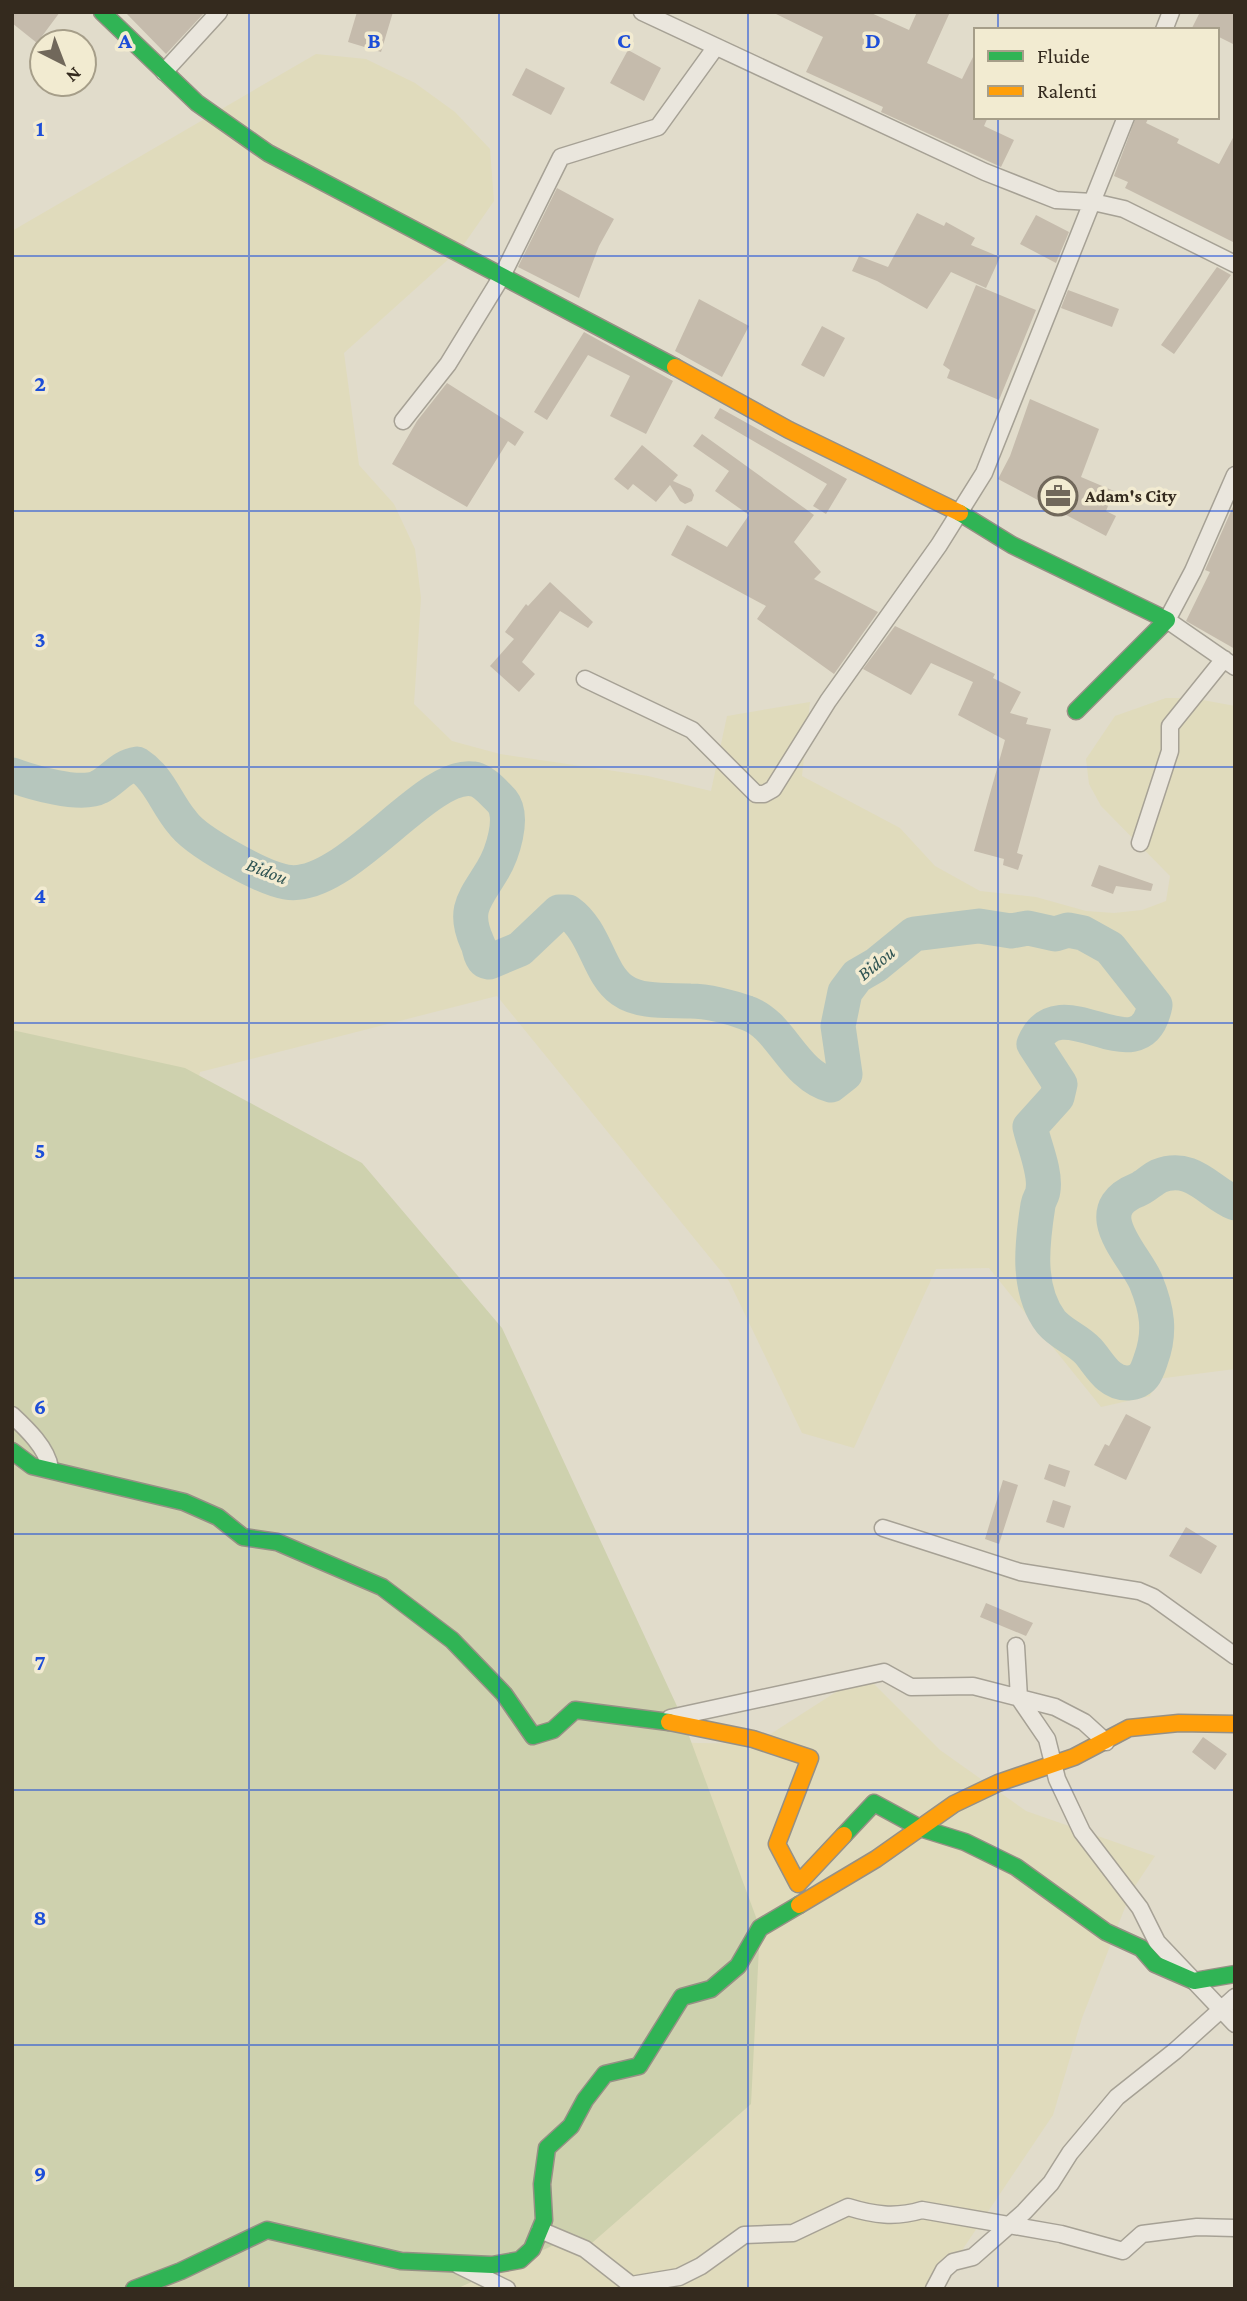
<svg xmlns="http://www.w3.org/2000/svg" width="1247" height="2301" font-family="'Crimson Pro',serif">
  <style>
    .farmland { fill: #e0dbbc }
    .green { fill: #ced1ae }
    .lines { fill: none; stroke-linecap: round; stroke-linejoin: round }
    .river { stroke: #b6c6bd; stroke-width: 35 }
    .building { fill: #c5bbac }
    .street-casing { stroke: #a6a195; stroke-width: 19 }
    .fast-casing { stroke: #969085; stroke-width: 19 }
    .slow-casing { stroke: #969085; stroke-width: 19 }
    .street { stroke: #eae6dd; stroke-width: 16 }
    .fast { stroke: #30b455; stroke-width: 16 }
    .slow { stroke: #ff9f0a; stroke-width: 16 }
    .grid { fill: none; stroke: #1d4ed8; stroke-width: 2; stroke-opacity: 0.55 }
    .labels { text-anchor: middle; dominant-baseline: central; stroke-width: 7; stroke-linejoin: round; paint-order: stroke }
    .poi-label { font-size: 18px; font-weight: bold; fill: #342a1e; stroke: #f2ebd1; text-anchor: start }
    .water-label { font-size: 19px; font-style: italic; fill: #2e5352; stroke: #f2ebd1 }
    .grid-label { font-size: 23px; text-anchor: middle; font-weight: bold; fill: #1d4ed8; stroke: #f2ebd1; stroke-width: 7; stroke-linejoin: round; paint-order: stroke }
  </style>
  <rect width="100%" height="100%" fill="#e1dccb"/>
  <path class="farmland" d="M316,54L366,59L415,83L455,112L490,149L494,201L462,247L344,353L359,465L394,504L415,549L421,598L414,704L452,741L500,754L648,776L711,791L727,716L810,702L802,776L900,828L935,866L980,891L1036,897L1086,911L1114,913L1142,910L1166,901L1170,876L1101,806L1089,784L1086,759L1115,716L1166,698H1192L1235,706V1369L1157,1379L1150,1396L1101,1407L989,1268L936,1269L854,1448L802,1433L729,1281L497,996L200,1072L141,1357L534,1740L755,1744L864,1674L940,1750L1026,1811L1155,1856L1131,1892L1082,2018L1053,2115L936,2289H12V231Z"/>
  <path class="green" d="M12,1030L185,1068L362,1163L502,1328L682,1717L760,1928L751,2104L585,2249L563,2241L456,2289H12Z"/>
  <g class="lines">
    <path class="river" d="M12,775C31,782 81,797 99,787C113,780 121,766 137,764C159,778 166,803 182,822C196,842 263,878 286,882C344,893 426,771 473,779C483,780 495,794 502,801C515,817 502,855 492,871C476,898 462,909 477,942C481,950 479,955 485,961L489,962L520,949L559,912H568C596,932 598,973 622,990C640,1003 669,1000 690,1001C707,1001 731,1007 747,1013C781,1024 793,1075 831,1085L845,1074L838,1026L845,992L857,976L876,965L914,934L979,926L1011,931L1028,928L1055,934L1068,930L1083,933L1110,948L1155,1005C1140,1080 1060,982 1034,1044L1060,1084L1057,1097L1030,1127C1034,1145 1046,1172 1043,1190C1043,1195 1039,1199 1038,1205C1032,1243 1026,1289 1051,1322C1062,1335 1077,1339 1088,1351C1099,1363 1108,1384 1128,1383C1144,1382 1147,1371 1151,1359C1161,1332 1157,1309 1146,1282C1135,1255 1085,1211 1137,1190C1145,1187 1151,1180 1159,1176C1192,1163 1209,1192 1235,1203"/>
  </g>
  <path class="building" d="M12,12H60L37,43L12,23Z
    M125,12H205L166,54Z
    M357,12H393L381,52L348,42Z
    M772,12H869L909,30L917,12H950L927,63L962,79L976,51V117H988L984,126L1014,140L1001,167L881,112L883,107L806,72L823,37Z
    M1200,12H1235V45L1217,36V30H1191Z
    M628,50L661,68L644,101L610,83Z
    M526,68L565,88L551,115L512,95Z
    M1136,117H1149L1146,123L1179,139L1177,143L1219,164L1235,134V243L1125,188L1128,182L1114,176Z
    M557,188L614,219L599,246L579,298L518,267Z
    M917,213L944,226L946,222L975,238L971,245L1000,257L986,288L951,272L927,309L877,281L852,271L859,256L888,267Z
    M1036,215L1069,232L1056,263L1020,244Z
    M1217,267L1231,275L1174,354L1161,345Z
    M976,285L1036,310L999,400L947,378L950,370L943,365Z
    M1068,290L1119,309L1112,327L1061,308Z
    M699,299L749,326L722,377L675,351Z
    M822,326L845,338L824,377L801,365Z
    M584,332L673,381L646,434L610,416L630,376L588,355L547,420L534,412Z
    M447,383L524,432L515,446L508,441L467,507L392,464L417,421Z
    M1030,399L1099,429L1081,477L1114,491L1106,511L1116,516L1106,536L998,479L1010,456Z
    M720,408L847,479L826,514L813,506L827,484L714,418Z
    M702,434L814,515L794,542L821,572L814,579L878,612L834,674L757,619L766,606L671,555L687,525L727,547L749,515L715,491L729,471L693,446Z
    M642,445L678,475L673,481L691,489L694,495L692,501L685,504L680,501L670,485L656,502L633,484L628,490L614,479Z
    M1235,502V649L1186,621L1210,572L1205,570Z
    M550,582L593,622L588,628L560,611L522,662L535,674L519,692L490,666L514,639L505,632L526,604L528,606Z
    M895,626L995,674L993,678L1021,692L1010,713L1028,718L1026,724L1051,729L1017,853L1023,855L1018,870L1003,865L1004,859L974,851L1005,740L958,715L973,682L931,663L911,695L863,669Z
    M1099,865L1153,884L1151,891L1116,886L1113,894L1091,886Z
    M1126,1414L1151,1427L1126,1480L1094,1465L1105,1444L1109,1446Z
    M1049,1464L1070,1471L1065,1487L1044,1479Z
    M1003,1480L1018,1485L999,1544L985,1539Z
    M1053,1500L1071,1506L1064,1528L1046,1522Z
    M1186,1527L1217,1546L1201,1574L1169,1556Z
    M986,1603L1033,1623L1026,1636L980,1617Z
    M1203,1737L1227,1754L1215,1770L1192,1752Z"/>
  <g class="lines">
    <defs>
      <path id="street" d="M642,12L985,172L1056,200L1093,202L1124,209L1235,264
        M1164,30L1171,12
        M164,72L219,12
        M403,421L448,364L502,276L561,157L658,127L715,48
        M1235,475L1193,571L1167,620L1235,667
        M585,679L692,730L756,794H764L773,789L828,701L939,545L984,473L1126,117
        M1140,843L1170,751V726L1224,659
        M12,1415C27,1429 47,1448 50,1468
        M883,1528L1020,1572L1139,1591L1153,1597L1235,1656
        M1016,1646L1019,1698L1047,1739L1057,1779L1082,1832L1140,1908L1157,1942L1235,2024
        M670,1718L884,1672L911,1687L973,1686L1055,1707L1084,1722L1106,1742
        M540,2230L585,2249L631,2285L679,2277L701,2266L744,2235L793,2233L848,2207C874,2215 895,2218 922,2210L1061,2234L1123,2251L1142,2234L1197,2227L1235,2228
        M458,2265L507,2289
        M934,2289L944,2270L953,2262L973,2257L1024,2212L1051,2183L1070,2153L1117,2097L1175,2051L1235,1997"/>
      <path id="fast" d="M102,12L197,103L268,153L675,367
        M960,513L1012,545L1167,620L1076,711
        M12,1451L32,1466L184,1502L218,1517L243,1537L277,1542L382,1587L452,1640L504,1694L533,1736L553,1730L575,1710L669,1722
        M844,1835L874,1803L920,1828L965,1842L1016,1867L1106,1932L1141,1948L1155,1964L1194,1981L1235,1974
        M134,2289L181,2271L267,2230L401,2261L492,2265L520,2260L532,2249L544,2220L542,2184L547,2148L571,2126L585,2100L605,2074L639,2066L682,1997L711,1989L738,1966L760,1928L799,1905"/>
      <path id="slow" d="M675,367L789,430L960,513
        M669,1722L753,1739L810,1758L777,1844L798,1884L844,1835
        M799,1905L876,1859L954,1804L998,1783L1074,1757L1129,1728L1179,1723L1235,1724"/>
    </defs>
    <use href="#street" class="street-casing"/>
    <use href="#fast" class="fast-casing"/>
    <use href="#slow" class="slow-casing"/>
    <use href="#street" class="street"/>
    <use href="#fast" class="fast"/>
    <use href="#slow" class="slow"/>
  </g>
  <path class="grid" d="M249,12V2289M499,12V2289M748,12V2289M998,12V30M998,117V2289M12,256H1235M12,511H1235M12,767H1235M12,1023H1235M12,1278H1235M12,1534H1235M12,1790H1235M12,2045H1235"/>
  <defs>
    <symbol id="office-ring" viewBox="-11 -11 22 22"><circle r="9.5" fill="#f2ebd1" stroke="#71685b" stroke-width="1.5"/><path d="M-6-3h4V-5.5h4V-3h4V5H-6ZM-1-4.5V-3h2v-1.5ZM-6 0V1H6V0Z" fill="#71685b"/></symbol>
  </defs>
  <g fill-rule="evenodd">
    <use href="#office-ring" x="1036" y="474" width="44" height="44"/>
  </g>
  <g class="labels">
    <g class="poi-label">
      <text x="1085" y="496">Adam's City</text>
    </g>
    <g class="water-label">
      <text transform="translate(267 871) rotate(21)">Bidou</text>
      <text transform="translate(876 963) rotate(-39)">Bidou</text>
    </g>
  </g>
  <g class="grid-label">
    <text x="125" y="48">A</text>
    <text x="374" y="48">B</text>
    <text x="624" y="48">C</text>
    <text x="873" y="48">D</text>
    <text x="40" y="136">1</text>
    <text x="40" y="391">2</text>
    <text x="40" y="647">3</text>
    <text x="40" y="903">4</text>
    <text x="40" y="1158">5</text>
    <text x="40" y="1414">6</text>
    <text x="40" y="1670">7</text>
    <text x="40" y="1925">8</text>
    <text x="40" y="2181">9</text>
  </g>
  <rect width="1247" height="2301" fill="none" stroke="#342a1e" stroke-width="28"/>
  <rect x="974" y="28" width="245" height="91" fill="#f2ebd1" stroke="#a69e89" stroke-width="2"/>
  <rect x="988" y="51" width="35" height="10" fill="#30b455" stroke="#a69e89" stroke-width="2"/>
  <text x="1037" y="63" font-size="21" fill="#342a1e">Fluide</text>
  <rect x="988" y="86" width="35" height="10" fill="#ff9f0a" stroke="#a69e89" stroke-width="2"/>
  <text x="1037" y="98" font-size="21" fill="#342a1e">Ralenti</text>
  <g transform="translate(63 63) rotate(138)"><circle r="33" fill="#f2ebd1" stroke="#a69e89" stroke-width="2"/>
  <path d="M0-5L12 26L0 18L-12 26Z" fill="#71685b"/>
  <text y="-10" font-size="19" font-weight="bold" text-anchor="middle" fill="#342a1e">N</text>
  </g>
</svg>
